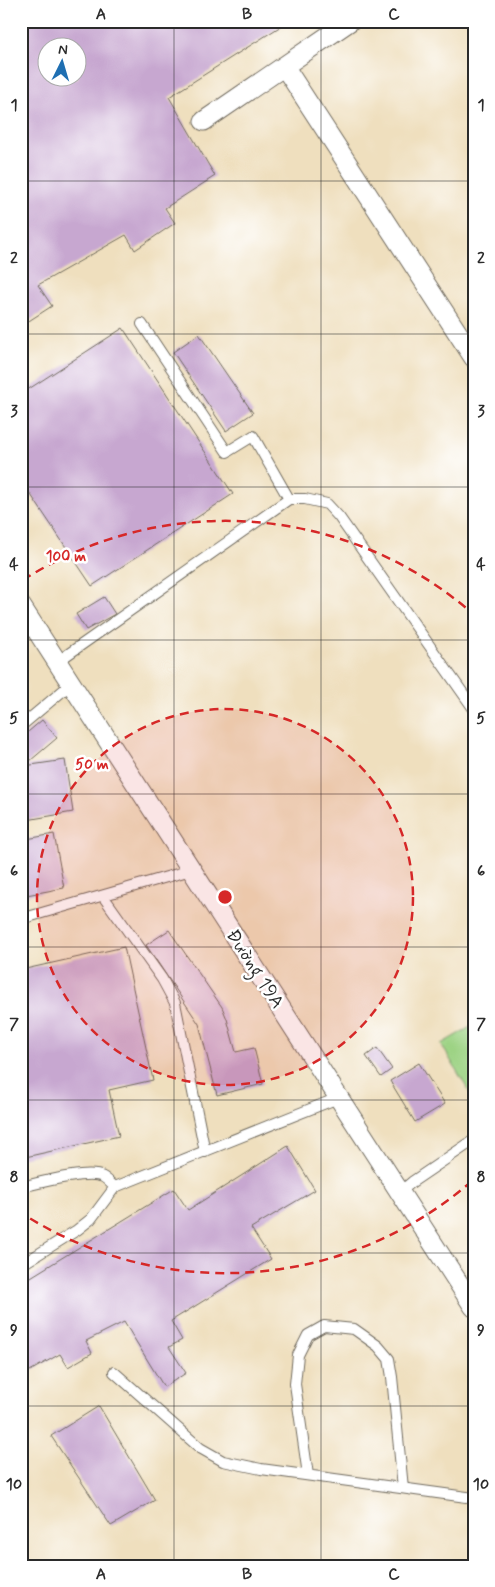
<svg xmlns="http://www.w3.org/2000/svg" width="495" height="1587" font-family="Mynerve,sans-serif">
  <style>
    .garden { fill: #9dd384; stroke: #647f58 }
    .building { fill: #c7a7d0; fill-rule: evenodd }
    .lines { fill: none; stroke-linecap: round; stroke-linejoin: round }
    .lane-casing { stroke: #706a5e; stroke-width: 12 }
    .street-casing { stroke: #706a5e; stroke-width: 21 }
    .lane { stroke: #fff; stroke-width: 10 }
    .street { stroke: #fff; stroke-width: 19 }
    .grid { fill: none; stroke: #2b2b2b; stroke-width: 1; stroke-opacity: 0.55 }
    .ring { fill: none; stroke: #d62828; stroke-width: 2.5; stroke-dasharray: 9 6 }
    .labels { text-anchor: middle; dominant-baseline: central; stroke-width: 5; stroke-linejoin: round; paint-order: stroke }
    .street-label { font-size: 19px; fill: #2b2b2b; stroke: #fff }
    .centre { fill: #d62828; stroke: #fff; stroke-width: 2.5 }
    .ring-label { font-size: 15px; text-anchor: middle; font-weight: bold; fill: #d62828; stroke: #fff; stroke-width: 5; stroke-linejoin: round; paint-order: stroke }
    .neatline { fill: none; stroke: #2b2b2b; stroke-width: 2 }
    .grid-label { font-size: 16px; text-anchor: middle; font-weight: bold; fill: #2b2b2b }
  </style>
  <rect width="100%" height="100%" fill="#fff"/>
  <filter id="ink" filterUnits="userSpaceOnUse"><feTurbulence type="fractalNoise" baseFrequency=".02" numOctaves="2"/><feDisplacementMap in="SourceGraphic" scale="10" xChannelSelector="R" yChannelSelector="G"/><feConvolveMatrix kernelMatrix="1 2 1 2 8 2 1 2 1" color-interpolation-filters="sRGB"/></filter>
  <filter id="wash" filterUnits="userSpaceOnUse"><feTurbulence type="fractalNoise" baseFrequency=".0096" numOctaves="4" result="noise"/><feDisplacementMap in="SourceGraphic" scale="20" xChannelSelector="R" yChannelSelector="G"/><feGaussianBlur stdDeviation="1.12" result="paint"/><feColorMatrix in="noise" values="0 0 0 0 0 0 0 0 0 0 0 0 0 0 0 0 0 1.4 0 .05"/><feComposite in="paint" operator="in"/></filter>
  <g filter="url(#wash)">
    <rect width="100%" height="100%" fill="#efdfbe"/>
    <path class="garden" d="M474,1025V1100L441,1044Z"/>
    <g id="blocks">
      <path class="building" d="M21,21H289L169,97L215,176L165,208L175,223L135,250L126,235L38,285L52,306L21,326ZM48,48H78V78H48Z
        M123,328L233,494L92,586L21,480V394Z
        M199,334L253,413L226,431L173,352Z
        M104,597L115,614L86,630L76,614Z
        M42,720L57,738L24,766L65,760L73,812L21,821V738Z
        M54,834L64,888L21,896V840Z
        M169,930L222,1007L227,1019L236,1052L254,1048L263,1084L217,1095L199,1024L146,945Z
        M124,947L153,1080L109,1090L119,1136L21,1158V970Z
        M377,1048L392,1069L381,1077L366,1056Z
        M419,1063L445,1104L415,1122L390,1081Z
        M288,1146L315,1190L251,1228L271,1259L171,1321L182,1340L169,1347L186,1373L164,1387L124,1322L86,1341L92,1353L68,1367L60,1354L21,1376V1283L174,1189L188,1210Z
        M99,1406L155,1500L111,1526L51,1436Z"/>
    </g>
  </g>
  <g filter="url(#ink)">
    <use href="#blocks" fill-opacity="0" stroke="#706a5e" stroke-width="1"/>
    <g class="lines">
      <defs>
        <path id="lane" d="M289,499H305L327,504L339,517L474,709
          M57,662L289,499L253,436L227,452L142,324
          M21,726L72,683
          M103,896L162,979L175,1003L205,1152
          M21,919L191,870
          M21,1187C39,1183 88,1169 103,1177C107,1179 111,1184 115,1187
          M399,1193L412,1182L474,1140
          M21,1265L77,1230L91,1219L115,1187L338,1098
          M114,1372L200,1448L223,1461L261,1469L474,1498
          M308,1475L295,1384L298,1355L308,1335L324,1326L354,1329L378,1346L389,1359L392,1377L403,1488"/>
        <path id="street" d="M284,66L474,358
          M204,121L350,21
          M21,606L474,1307"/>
      </defs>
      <use href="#lane" class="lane-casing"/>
      <use href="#street" class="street-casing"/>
      <use href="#lane" class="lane"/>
      <use href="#street" class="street"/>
    </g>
  </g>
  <path class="grid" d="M174,21V1566M321,21V1566M21,181H474M21,334H474M21,487H474M21,640H474M21,794H474M21,947H474M21,1100H474M21,1253H474M21,1406H474"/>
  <circle cx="225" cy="897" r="188" fill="#d62828" fill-opacity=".12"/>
  <g class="ring">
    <circle cx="225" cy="897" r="188"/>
    <path d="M472 1181A376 376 0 0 1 23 1214M23 580A376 376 0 0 1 472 613"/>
  </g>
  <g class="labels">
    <g class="street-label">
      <text transform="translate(255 969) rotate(57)">Đường 19A</text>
    </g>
  </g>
  <circle cx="225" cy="897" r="8" class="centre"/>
  <g class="ring-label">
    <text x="66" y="561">100 m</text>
    <text x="92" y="769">50 m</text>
  </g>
  <rect width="495" height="1587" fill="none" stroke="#fff" stroke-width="55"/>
  <g transform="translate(62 62) rotate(5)"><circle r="24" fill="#ffffff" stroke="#aaaaaa"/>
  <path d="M0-4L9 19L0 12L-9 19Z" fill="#1f6fb2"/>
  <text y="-8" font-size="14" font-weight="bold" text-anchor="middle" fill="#2b2b2b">N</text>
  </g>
  <rect x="28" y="28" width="440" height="1532" class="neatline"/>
  <g class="grid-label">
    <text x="101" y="19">A</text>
    <text x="247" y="19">B</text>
    <text x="394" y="19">C</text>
    <text x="14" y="110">1</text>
    <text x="481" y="110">1</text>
    <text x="14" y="263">2</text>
    <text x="481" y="263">2</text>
    <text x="14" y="416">3</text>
    <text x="481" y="416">3</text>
    <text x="14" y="569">4</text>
    <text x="481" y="569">4</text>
    <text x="14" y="723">5</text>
    <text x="481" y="723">5</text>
    <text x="14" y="876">6</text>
    <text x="481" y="876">6</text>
    <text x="14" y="1029">7</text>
    <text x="481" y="1029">7</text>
    <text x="14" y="1182">8</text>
    <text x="481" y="1182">8</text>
    <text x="14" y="1335">9</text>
    <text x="481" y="1335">9</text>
    <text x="14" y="1489">10</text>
    <text x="481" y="1489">10</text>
    <text x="101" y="1579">A</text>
    <text x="247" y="1579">B</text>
    <text x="394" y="1579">C</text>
  </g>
</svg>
